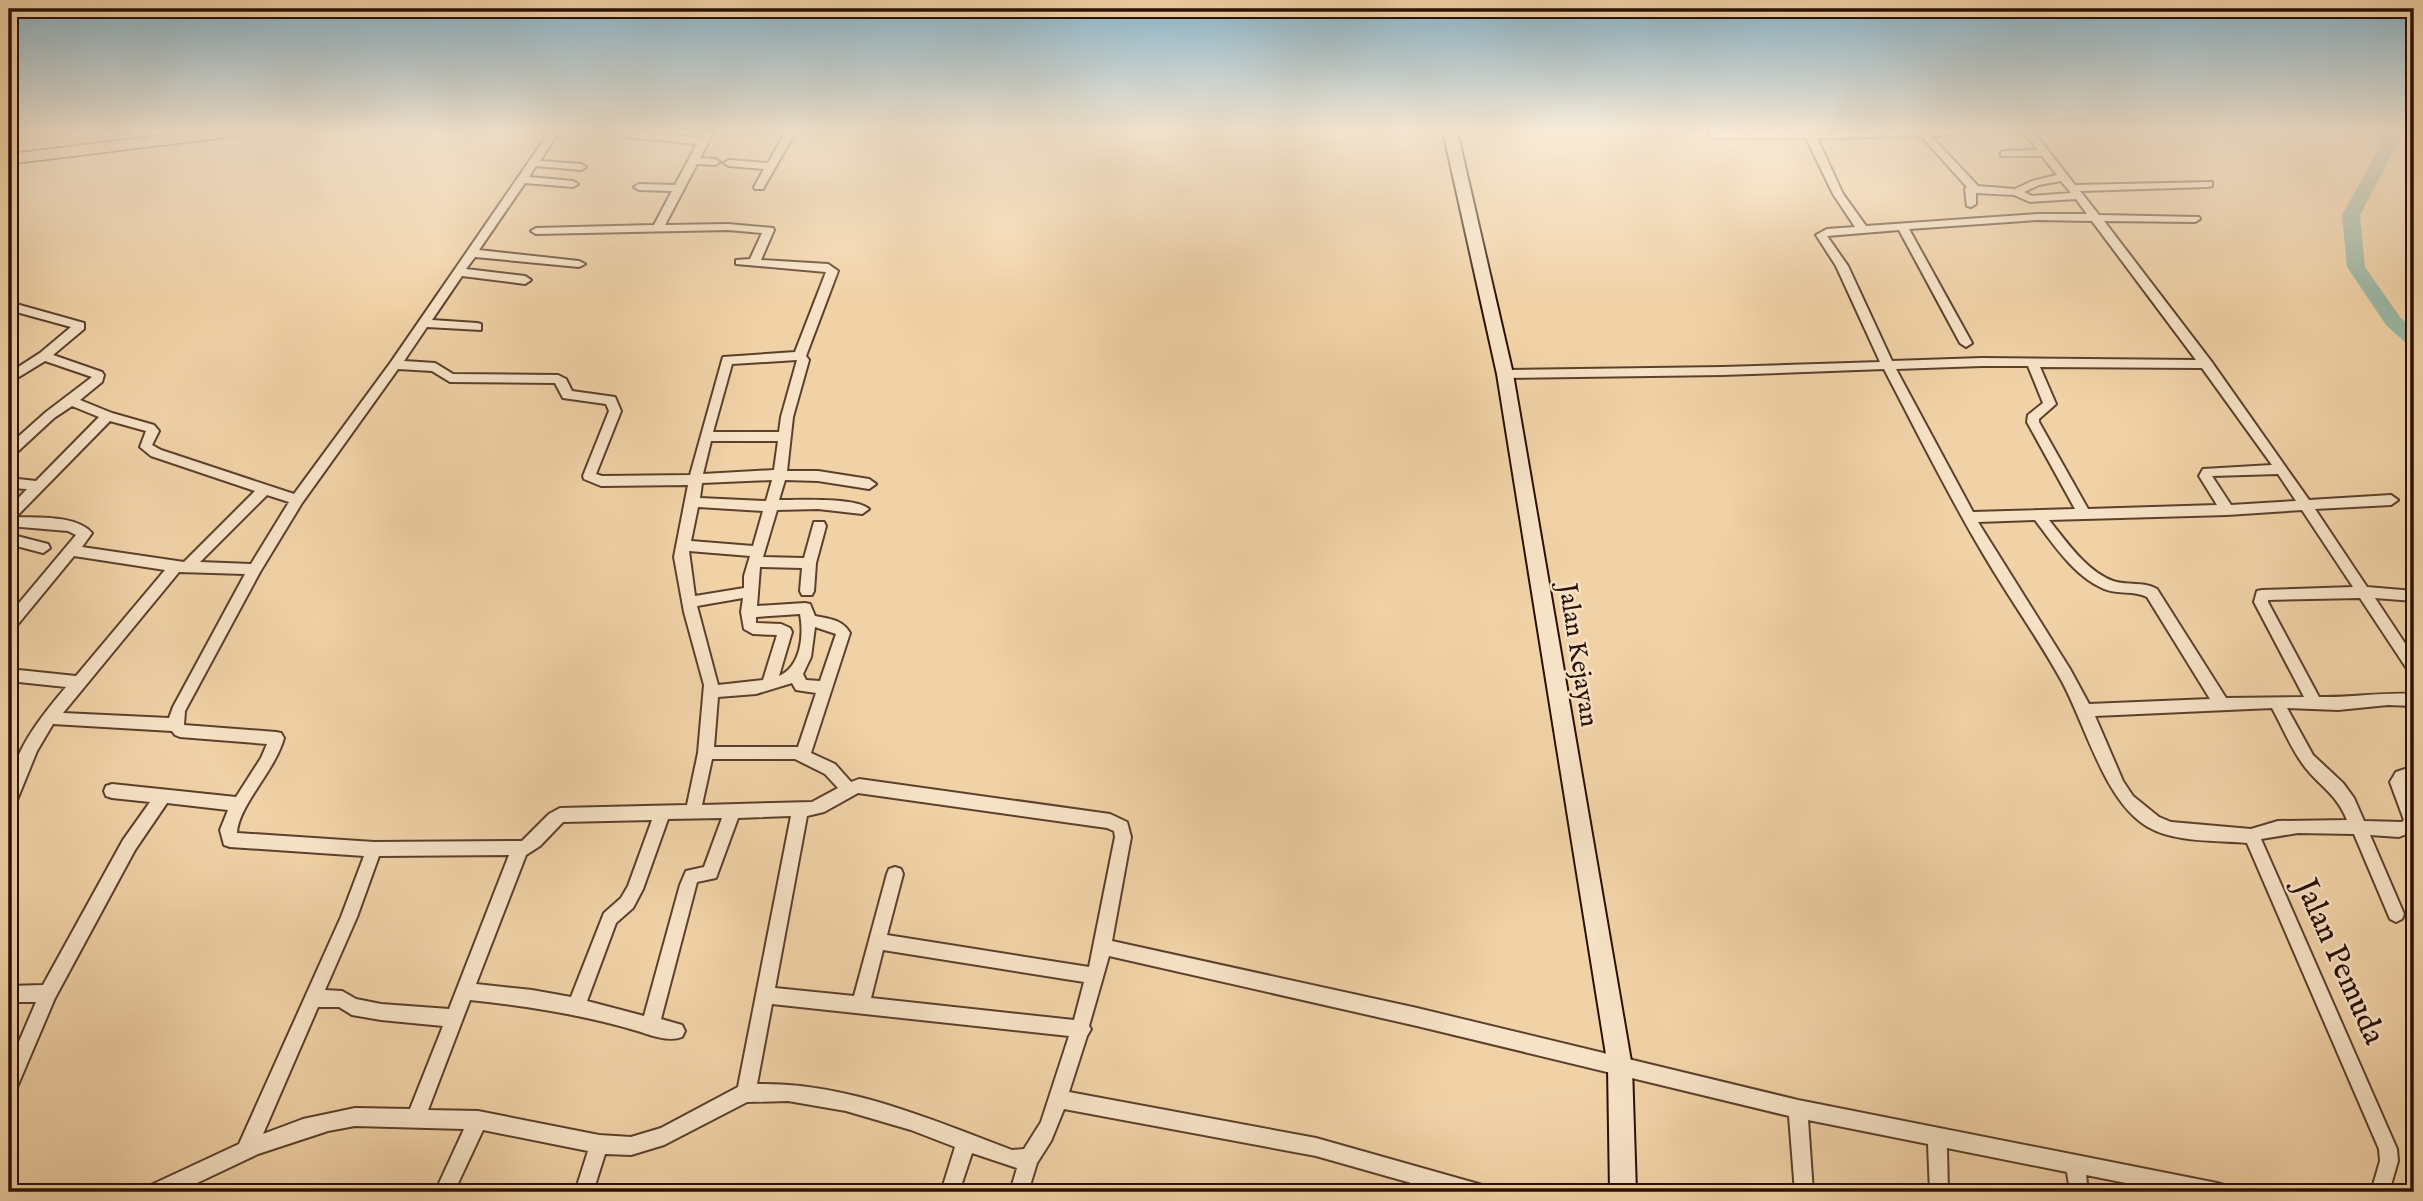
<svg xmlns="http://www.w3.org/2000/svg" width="2423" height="1201" font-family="'IM FELL English',serif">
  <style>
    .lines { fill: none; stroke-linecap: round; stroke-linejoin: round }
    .river { fill: #9bb8a6; fill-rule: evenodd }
    .minor-casing { stroke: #5c402c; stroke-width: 4 }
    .secondary-casing { stroke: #2b1003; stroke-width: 4 }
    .trunk-casing { stroke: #2b1003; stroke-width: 3 }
    .minor { fill: #f6e2c6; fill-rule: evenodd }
    .secondary { fill: #f6e2c6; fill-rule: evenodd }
    .trunk { fill: #f1d2a7; fill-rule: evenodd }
    .labels { text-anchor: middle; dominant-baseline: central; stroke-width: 5; stroke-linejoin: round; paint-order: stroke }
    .street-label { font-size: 26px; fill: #2b1003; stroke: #f6e2c6 }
    .near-street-label { font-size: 32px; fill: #2b1003; stroke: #f6e2c6 }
  </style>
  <rect width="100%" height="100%" fill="#f1d2a7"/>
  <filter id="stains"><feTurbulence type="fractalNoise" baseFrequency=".00286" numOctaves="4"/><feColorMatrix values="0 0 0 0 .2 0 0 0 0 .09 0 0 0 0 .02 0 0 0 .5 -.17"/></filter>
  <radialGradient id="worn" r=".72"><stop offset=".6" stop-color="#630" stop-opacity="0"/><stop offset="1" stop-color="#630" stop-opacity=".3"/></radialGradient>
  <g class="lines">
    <path class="river" d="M2380,131H2396V147L2360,215L2365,267L2400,317L2414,330V346L2407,344L2386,325L2347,267L2342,215L2380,147Z"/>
    <defs>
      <path id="minor" d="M550,131H560L540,161L581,164L586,167L581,170L536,166L529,177L573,181L578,184L573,187L525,183L479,250L579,261L585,264L579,267L475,257L466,269L525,276L531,280L525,284L462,276L432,320L477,323L481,324V330L427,327L404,361L435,363L453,374L558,375L566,379L572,391L615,397L621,411L596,474L602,476L690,475L723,357L795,352L826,272L736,264V260L750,259L762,233L728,230L536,234L531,231L536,228L654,225L672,191L639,190L634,187L639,184L675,185L697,144L627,137L622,134L627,131L700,138L704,131H714L700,158L715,159L720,162L715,165L697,164L665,225L728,224L773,228L774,230L761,260L828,264L838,271L806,356L809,360L793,417L787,471H818L869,479L876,484L869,489L818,481L785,480L779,500C797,500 857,497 869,509L862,514L818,509L777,510L763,557L804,558L814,522H824L826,526L816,563L814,591L812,595H802L800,591L802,568L760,567L757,606L805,603L810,604L815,616C829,619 842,619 850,633L811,753L835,764L851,782L859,779L1110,814L1127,822L1131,837L1112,941L1417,1008L1798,1100L2217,1183L2224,1185L2226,1192H2171L2086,1175L2088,1192H2070L2067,1172L1947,1148L1948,1192H1930L1928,1144L1808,1120L1813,1192H1795L1789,1116L1417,1026L1109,956L1089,1026L1091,1029L1087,1036L1069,1092L1316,1138L1475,1183L1482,1185L1484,1192H1443L1316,1156L1064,1109L1051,1141L1037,1163L1028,1192H1010L1017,1168L972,1153L959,1192H941L955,1147L911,1130L846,1111L788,1101L747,1102L664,1145L631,1155L605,1154L593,1192H575L588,1151L483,1130L454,1192H435L464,1129L355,1126L328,1131L258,1154L178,1192H149L151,1185L239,1144L341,917L364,856L230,847L224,845L220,830L228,810L167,803L135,850L55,998L15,1092L9,1095V1065L36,1002H9V986L43,985L123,840L150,802L112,798L106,796L104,791L106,786L112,784L236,797L261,758L267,744L180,737L175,735L172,731L53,724L37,751L15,805L9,807C9,798 7,788 10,779C19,744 43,714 66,687L9,681V669L76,676L165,570L74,556L14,629L9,631V615L76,535L68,531L9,526V508L27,489L9,488V478L36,481L99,417L72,406L54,418L14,455L9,456V445L46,412L92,377L45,361L9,383V373L40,353L71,327L9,310V302L84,323V329L53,355L102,372L104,375L102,382L80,400L112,413L154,425L159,431L152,445L161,450L294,494L391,362ZM797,360L781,417L779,432H713L732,364ZM398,369L432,371L450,382L555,383L563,398L606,404L609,411L583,476L584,479L601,486L688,485L674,557L684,612L704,685L698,753L687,805L560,808L549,814L522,841L374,842L237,833C238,806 275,771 284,738L281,733L276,732L184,725L185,711L260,572L302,503ZM110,421L146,431L140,447L151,456L255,491L184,562L82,547L92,533C77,515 38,518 16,517ZM711,441H778L774,470L703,474ZM772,480L766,501L700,498L702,483ZM267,495L289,502L251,564L200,562ZM698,507L763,511L753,546L691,541ZM689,551L750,556L744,576V588L695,596ZM179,572L245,574L173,707L169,718L63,713ZM743,598L741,612L744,629L753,634L777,635L763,680L718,685L697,606ZM800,614C804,636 801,666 779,676L792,632L790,628L781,624L756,623V617ZM815,627L836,634L820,681L806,680L803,674L811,657ZM792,683L796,690L816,693L798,747H714L718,697L756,694ZM712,759H795L825,774L838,788L812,802L702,805ZM858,793L1107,828L1114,831L1115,837L1089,967L887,935L903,874L901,869L895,867L889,869L887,874L854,996L775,988L807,816L824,812ZM791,816L738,1087L661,1128L631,1137L599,1135L478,1111L428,1110L470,1000C528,1006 585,1015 641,1032C652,1036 670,1042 682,1037L685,1031L682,1025L661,1019L697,882L716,878L738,818ZM722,818L704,867L686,871L680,885L644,1016L587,1001L616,923L633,908L643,889L668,819ZM652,820L628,886L621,898L604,913L571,997L532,990L476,984L526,855L540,846L563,822ZM509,855L449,1009L381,1004L356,999L342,991L325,990L357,917L379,856ZM883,950L1084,982L1074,1020L871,998ZM772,1004L1069,1036L1041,1122L1024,1149L1012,1150C930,1119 846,1082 757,1084ZM318,1007H339L352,1015L381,1020L443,1026L410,1109L355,1108L303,1119L263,1134Z
        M786,131H796L763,189H755L754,187L764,169L729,166L724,163L729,160L768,163Z
        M1967,131L1962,134L1931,136L1978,186L2015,189L2032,181L2057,175L2042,156H2001V152L2005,151L2038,150L2023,131H2033L2075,185L2212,182V186L2208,187L2080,191L2099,215L2199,217L2200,219L2195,222L2104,221L2211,361L2309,500L2391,495L2398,500L2391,505L2315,509L2367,587L2414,591V601L2375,598L2414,657V674L2409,672L2360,598L2268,600V602L2319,697C2351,698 2382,692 2414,694V706L2388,705L2338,710L2287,708L2313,755L2343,783L2354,798L2364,821L2402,822L2404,820L2390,782L2396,772L2414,766V780L2406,783L2414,806V831L2399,837L2370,835L2404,914L2402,919L2396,922L2390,919L2354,834L2298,833L2261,839L2397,1149L2398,1161L2389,1192H2371L2380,1161L2379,1149L2247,843C2216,840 2176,843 2148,827C2104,802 2085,722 2060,678C2036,635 2007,595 1982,552C1947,493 1916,430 1884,369L1723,375L1505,378L1499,374L1505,370L1723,367L1880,362L1836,266L1816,235L1827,229L1855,227L1833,194L1806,138H1713L1708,135L1713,132ZM1921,136L1967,187L1965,189L1967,206L1971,207L1976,204V193L2014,195L2030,202L2076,199L2087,214H2037L1866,226L1843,194L1817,138ZM2061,181L2071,193L2032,196L2024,192L2039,185ZM2037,220L2092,221L2196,360L1982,358L1892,361L1848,266L1827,236L1899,230L1960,343L1966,347L1972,343L1909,229ZM1982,366H2028L2043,403L2028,415L2027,422L2075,509L1973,512L1896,369ZM2040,367L2202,368L2272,465L2203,469L2199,476L2217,505L2088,509L2039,422V419L2056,404ZM2278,474L2296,501L2231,505L2212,476ZM2302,510L2353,587L2262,590L2257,591L2254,602L2304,697L2226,698L2157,589C2143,581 2128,586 2113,581C2086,571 2066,541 2049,520L2227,515ZM2035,520C2054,545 2074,576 2104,589C2118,595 2134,590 2147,597L2210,699L2089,704L2070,669L1978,522ZM2272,708C2282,726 2290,746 2302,763C2317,785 2336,792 2347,820L2278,821L2251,829L2171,822L2159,817L2133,796L2123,781L2095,716Z
        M9,534L48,544L50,548L43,553L9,544Z"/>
      <path id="secondary" d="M1443,131H1457L1513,374L1632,1067L1636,1192H1610L1608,1067L1497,374Z"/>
      <path id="trunk" d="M197,131H244L236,136L9,164V154Z"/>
    </defs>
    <use href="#minor" class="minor-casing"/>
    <use href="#secondary" class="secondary-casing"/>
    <use href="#trunk" class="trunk-casing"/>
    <use href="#minor" class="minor"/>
    <use href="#secondary" class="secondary"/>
    <use href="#trunk" class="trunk"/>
  </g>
  <linearGradient id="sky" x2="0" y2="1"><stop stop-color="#89b6ce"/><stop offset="0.44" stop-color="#f9ebd7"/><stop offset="1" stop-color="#f9ebd7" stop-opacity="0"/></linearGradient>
  <rect width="2423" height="299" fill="url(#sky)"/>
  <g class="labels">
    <g class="street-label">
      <text transform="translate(1578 655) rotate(81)">Jalan Kejayan</text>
    </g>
    <g class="near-street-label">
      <text transform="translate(2339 962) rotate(66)">Jalan Pemuda</text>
    </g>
  </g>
  <rect width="2423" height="1201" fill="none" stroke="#f1d2a7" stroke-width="35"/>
  <rect x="10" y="10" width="2402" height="1180" fill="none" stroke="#2b1003" stroke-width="3.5"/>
  <rect x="18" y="18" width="2388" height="1166" fill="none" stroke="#2b1003" stroke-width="2"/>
  <rect width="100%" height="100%" filter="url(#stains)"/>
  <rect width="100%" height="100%" fill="url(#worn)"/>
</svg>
